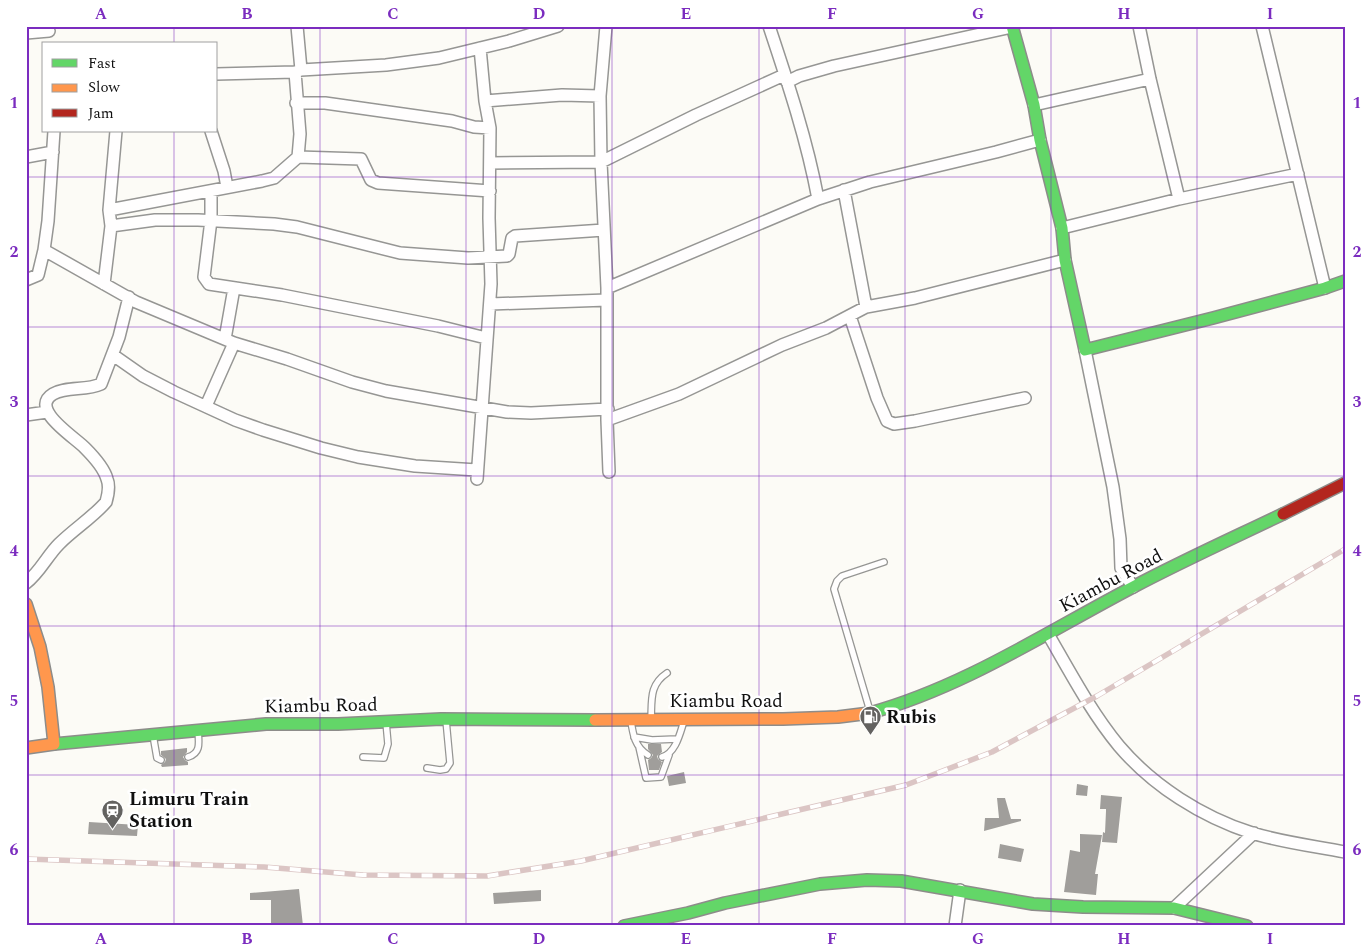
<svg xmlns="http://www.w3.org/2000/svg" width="1371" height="952" font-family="Spectral,serif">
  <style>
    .building { fill: #a09e9b }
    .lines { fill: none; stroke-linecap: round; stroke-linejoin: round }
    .lane-casing { stroke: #969694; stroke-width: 8 }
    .street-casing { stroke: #969694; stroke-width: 14 }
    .fast-casing { stroke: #8d8c8a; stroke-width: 14 }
    .slow-casing { stroke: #8d8c8a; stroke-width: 14 }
    .jam-casing { stroke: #8d8c8a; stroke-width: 14 }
    .lane { stroke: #fffefe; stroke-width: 5.5 }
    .street { stroke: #fffefe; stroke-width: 11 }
    .fast { stroke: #63d668; stroke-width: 11 }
    .slow { stroke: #ff974d; stroke-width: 11 }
    .jam { stroke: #b3261e; stroke-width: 11 }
    .rail-casing { stroke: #dbc5c4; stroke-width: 5.5 }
    .rail { stroke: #fff; stroke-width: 4; stroke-dasharray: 11; stroke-linecap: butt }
    .grid { fill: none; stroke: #7b2cbf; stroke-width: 1; stroke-opacity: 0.55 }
    .labels { text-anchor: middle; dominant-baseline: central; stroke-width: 5; stroke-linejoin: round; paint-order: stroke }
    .street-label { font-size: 19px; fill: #101010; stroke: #fff }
    .poi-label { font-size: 19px; font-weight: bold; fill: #101010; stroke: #fff; text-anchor: start }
    .neatline { fill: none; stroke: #7b2cbf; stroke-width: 2 }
    .grid-label { font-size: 16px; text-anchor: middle; font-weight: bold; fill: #7b2cbf }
  </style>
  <rect width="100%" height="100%" fill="#fcfbf6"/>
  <path class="building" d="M648,744H661L662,752L657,756L658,759L662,762L659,770H649L648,760L651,758L653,755L648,749Z
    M187,748V752L183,757L185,760L188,762V765L162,767L161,765L165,762L166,759L161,755V751Z
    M684,772L686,783L669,786L667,776Z
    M1077,784L1088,786L1087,796L1076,795Z
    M1101,795L1122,797L1117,843L1102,842L1103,832L1105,833L1106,811V809H1100Z
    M997,798H1005L1011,819H1021V821L984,831L985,818H999Z
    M89,822L138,825L137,836L88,834Z
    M1080,834L1102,835L1095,874H1098L1096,895L1064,892L1070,850L1080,852Z
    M1000,844L1024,849L1021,862L998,858Z
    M299,889L303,926H271V900H250V893Z
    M541,890V901L494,904L493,893Z"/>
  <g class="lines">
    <defs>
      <path id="lane" d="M870,711L834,589L837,581L842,576L884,562
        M651,720C652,700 649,685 667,673
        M631,721C633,735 635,747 648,755
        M153,735L157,758L161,760
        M634,737L652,740L677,739
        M639,747L646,778L661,777L669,755
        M188,757C201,753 199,743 198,731
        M363,757L384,758L388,744L386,722
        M662,757C676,753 680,733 684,721
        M427,768L440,770L446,769L450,763L446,720"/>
      <path id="street" d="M297,26L301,70
        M606,26L600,96L601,162L607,288V420L609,472
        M769,26C788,83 807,140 818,199
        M1139,26L1150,79L1179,199
        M1262,26L1325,288
        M26,33L49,31
        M480,48L485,101
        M295,72L300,134L298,157
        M216,74L295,72L301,70L386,65L439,58L509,41L558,26
        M787,82L799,76L834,66L1012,27
        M296,103H325L452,121L474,127L490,128
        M1034,105L1150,79
        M211,131L224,171L227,187
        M26,157L53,152
        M490,163L601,162L696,115L784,75
        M844,190L866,307
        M211,191V220L204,277L209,284L282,295L438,326L486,338
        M109,210L262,181L274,178L298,157L361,159L371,180L378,183L490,191
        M111,226L155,220H198L274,224L297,227L400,253L468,258L507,256L509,254L512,238L515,236L604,230
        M1062,228L1179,199L1298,174
        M44,250L136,302L234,343L287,359L352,382L386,391L507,412L531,413L608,409
        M26,280L38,275L44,250L48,221L54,131
        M104,284L111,226L109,210L116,131
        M607,288L818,199L870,182L996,152L1040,140
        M490,304L607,300
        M850,316L877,398L887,421L894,424L915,421L1025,398
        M225,339L234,288
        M1085,350L1113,487L1120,539L1121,568L1133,587
        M113,355L143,376L174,392L235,420L263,430L321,448L358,457L415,466L477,470
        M206,406L234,343
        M26,415L47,412
        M607,420L679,394L782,345L826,328L866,307L915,298L1065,260
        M477,479L491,284L489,218L490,128L485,101L562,95L600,96
        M26,583C40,572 47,556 59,544C74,529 92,518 106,502C108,495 110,486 107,479C104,468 93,456 85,448C76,438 28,409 53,394C67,386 86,391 101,384L119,337L129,297
        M1048,634C1070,672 1091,712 1119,746C1153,786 1202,817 1252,833C1281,842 1314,846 1345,852
        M1174,908L1254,833
        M955,926L960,890"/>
      <path id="fast" d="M1012,26L1034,105L1040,140L1062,228L1065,260L1085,350L1213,318L1325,288L1345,281
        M870,713C964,687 1047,632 1133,587C1182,561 1233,538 1283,514
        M54,744L266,724H338L441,719L595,720
        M624,926L688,913L725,903L820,884L867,880L901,881L1033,904L1083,907L1174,908L1247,926"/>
      <path id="slow" d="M26,604L40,647L48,687L54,744L26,748
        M595,720L783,719L838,717L870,713"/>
      <path id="jam" d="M1283,514L1345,483"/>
    </defs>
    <use href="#lane" class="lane-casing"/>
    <use href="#street" class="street-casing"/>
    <use href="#fast" class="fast-casing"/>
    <use href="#slow" class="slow-casing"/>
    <use href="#jam" class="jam-casing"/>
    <use href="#lane" class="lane"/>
    <use href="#street" class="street"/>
    <use href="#fast" class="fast"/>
    <use href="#slow" class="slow"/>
    <use href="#jam" class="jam"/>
    <defs>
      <path id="rail" d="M26,859L264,867L363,875L487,876L581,861L906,785L992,752L1097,696L1345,549"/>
    </defs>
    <use href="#rail" class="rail-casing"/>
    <use href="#rail" class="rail"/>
  </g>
  <path class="grid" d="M174,26V44M320,26V926M466,26V926M612,26V926M759,26V926M905,26V926M1051,26V926M1197,26V926M174,131V926M26,177H1345M26,327H1345M26,476H1345M26,626H1345M26,775H1345"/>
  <defs>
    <symbol id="fuel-pin" viewBox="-11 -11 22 30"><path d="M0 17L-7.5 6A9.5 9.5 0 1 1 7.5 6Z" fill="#636260" stroke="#fff"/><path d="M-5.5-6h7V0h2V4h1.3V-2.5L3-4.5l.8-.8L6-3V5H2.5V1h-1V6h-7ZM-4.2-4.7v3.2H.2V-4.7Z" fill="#fff"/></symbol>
    <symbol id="station-pin" viewBox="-11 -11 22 30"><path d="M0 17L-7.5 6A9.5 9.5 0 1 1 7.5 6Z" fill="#636260" stroke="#fff"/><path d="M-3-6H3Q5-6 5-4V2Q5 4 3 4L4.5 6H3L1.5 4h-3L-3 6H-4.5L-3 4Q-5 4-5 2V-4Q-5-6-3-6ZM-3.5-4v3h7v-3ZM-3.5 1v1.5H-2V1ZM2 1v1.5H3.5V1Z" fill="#fff"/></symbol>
  </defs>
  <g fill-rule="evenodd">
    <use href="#fuel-pin" x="858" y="704" width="25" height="34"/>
    <use href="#station-pin" x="100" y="798" width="25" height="34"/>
  </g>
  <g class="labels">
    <g class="street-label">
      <text transform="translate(1111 581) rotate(-28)">Kiambu Road</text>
      <text x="726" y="701">Kiambu Road</text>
      <text transform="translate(321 706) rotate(-1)">Kiambu Road</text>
    </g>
    <g class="poi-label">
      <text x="886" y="717">Rubis</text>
      <text x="129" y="799">Limuru Train<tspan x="129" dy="22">Station</tspan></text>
    </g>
  </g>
  <rect width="1371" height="952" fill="none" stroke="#ffffff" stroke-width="55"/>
  <rect x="42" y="42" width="175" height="90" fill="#ffffff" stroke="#9f9f9f"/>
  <rect x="52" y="59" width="25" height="8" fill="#63d668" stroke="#9f9f9f"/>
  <text x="88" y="68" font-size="15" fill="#101010">Fast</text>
  <rect x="52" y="84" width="25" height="8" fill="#ff974d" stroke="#9f9f9f"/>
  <text x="88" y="92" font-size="15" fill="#101010">Slow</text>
  <rect x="52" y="109" width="25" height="8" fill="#b3261e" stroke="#9f9f9f"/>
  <text x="88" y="118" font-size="15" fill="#101010">Jam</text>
  <rect x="28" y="28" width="1316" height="896" class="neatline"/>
  <g class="grid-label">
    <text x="101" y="19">A</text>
    <text x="247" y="19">B</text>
    <text x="393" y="19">C</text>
    <text x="539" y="19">D</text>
    <text x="686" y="19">E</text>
    <text x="832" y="19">F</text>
    <text x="978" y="19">G</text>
    <text x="1124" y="19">H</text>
    <text x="1270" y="19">I</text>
    <text x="14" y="108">1</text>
    <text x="1357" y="108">1</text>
    <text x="14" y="257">2</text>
    <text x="1357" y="257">2</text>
    <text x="14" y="407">3</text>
    <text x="1357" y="407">3</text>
    <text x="14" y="556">4</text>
    <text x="1357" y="556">4</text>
    <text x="14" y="706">5</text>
    <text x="1357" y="706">5</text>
    <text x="14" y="855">6</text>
    <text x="1357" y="855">6</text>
    <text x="101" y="944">A</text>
    <text x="247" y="944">B</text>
    <text x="393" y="944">C</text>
    <text x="539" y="944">D</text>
    <text x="686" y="944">E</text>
    <text x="832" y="944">F</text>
    <text x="978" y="944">G</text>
    <text x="1124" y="944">H</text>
    <text x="1270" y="944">I</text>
  </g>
</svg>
